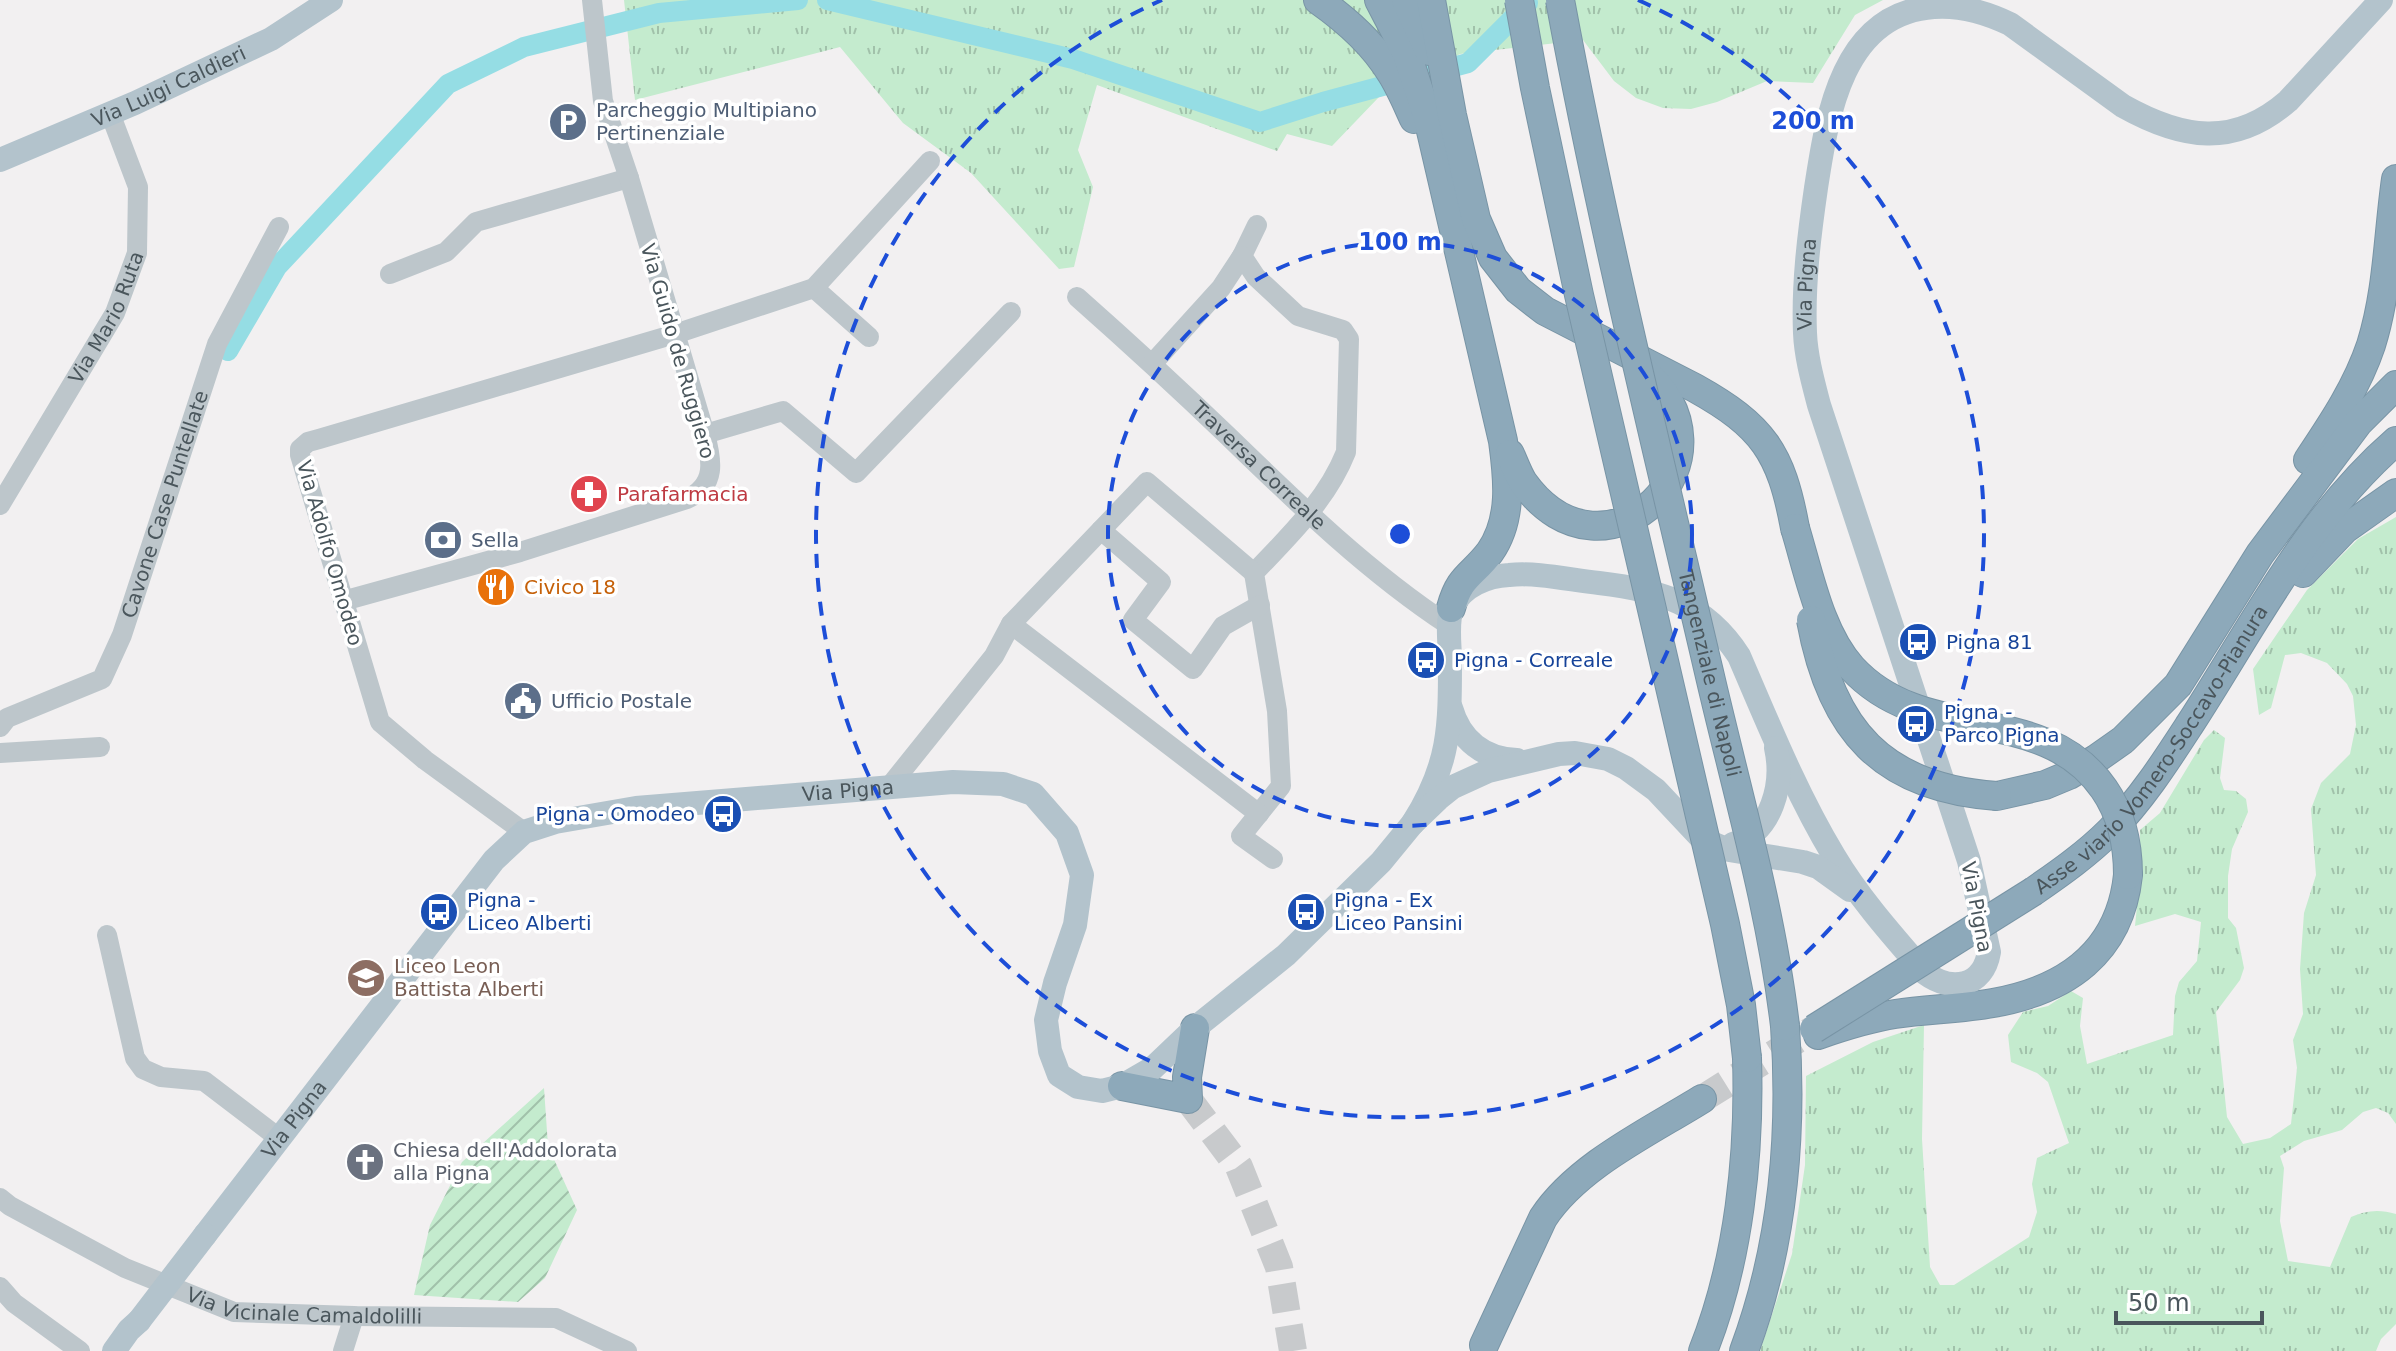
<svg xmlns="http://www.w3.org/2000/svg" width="2396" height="1351" font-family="'DejaVu Sans',sans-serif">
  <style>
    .grass { fill: url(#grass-tufts) }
    .garden { fill: url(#garden-furrows) }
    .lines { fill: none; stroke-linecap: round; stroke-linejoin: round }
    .canal { stroke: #95dde4; stroke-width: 20 }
    .highway-tunnel { stroke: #c8cacc; stroke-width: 28; stroke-dasharray: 28 14; stroke-linecap: butt }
    .highway-casing { stroke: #7894a5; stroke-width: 30 }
    .minor { stroke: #bdc6cb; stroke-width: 20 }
    .major { stroke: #b3c3cc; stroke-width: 24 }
    .highway { stroke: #8da9ba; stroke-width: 28 }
    .highway-bridge-casing { stroke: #7894a5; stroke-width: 30; stroke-linecap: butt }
    .major-bridge { stroke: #b3c3cc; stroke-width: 24 }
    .highway-bridge { stroke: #8da9ba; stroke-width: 28 }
    .ring { fill: none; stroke: #1d4ed8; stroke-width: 4; stroke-dasharray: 14 10 }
    .labels { text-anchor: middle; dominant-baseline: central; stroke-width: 7; stroke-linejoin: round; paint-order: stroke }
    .street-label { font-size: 20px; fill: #4a565c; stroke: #fff }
    .service-label { font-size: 20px; fill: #4e5e75; stroke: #fff; text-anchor: start }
    .health-label { font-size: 20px; fill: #be3a42; stroke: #fff; text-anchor: start }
    .food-label { font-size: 20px; fill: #c56008; stroke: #fff; text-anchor: start }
    .transit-label { font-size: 20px; fill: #164399; stroke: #fff; text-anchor: start }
    .education-label { font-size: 20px; fill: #785e54; stroke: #fff; text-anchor: start }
    .worship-label { font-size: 20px; fill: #5b616d; stroke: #fff; text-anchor: start }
    .centre { fill: #1d4ed8; stroke: #fff; stroke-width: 4 }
    .ring-label { font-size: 24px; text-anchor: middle; font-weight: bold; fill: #1d4ed8; stroke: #fff; stroke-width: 7; stroke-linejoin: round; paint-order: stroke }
  </style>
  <defs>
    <pattern id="grass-tufts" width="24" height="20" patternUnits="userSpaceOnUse" patternTransform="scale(2)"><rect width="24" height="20" fill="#c4ebce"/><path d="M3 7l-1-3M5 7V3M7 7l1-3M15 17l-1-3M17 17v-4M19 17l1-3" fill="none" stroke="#a1c1aa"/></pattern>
    <pattern id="garden-furrows" width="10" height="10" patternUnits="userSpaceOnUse" patternTransform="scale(2)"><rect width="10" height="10" fill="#c4ebce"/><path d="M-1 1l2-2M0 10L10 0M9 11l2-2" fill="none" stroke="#a1c1aa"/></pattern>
  </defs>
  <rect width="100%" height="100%" fill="#f2f0f1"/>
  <path class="grass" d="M624,0H1883L1855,15L1813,83L1767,81L1717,102L1691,109L1663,108L1636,98L1614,81L1583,40L1460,54L1379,97L1332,146L1287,134L1277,151L1097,85L1078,150L1093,187L1074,267L1059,269L971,173L903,123L840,47L635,100Z
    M2396,517V1124L2388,1113L2376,1108L2363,1112L2342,1130L2304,1141L2280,1156L2284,1168L2280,1221L2288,1261L2330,1267L2351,1217C2366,1210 2380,1209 2396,1214V1324L2381,1339L2376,1351H1760L1792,1254L1805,1165L1806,1076L1873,1042L1924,1025L1922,1139L1930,1267L1940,1285H1954L2029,1237L2037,1212L2032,1184L2037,1158L2069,1143L2048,1082L2037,1073L2011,1062L2008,1035L2023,1012L2048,1006L2071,991L2083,998L2080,1026L2087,1064L2173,1035L2175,996L2179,982L2197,961L2201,922L2175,914L2135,926L2140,876V830L2160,813L2204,740L2214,730L2225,738L2220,778L2224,790L2236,791L2246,799L2248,812L2232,849L2228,876V918L2236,928L2244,968L2240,980L2216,1012L2227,1117L2243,1144L2270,1138L2291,1124L2297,1068L2293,1040L2303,1014L2300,969L2304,913L2316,875L2311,809L2321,783L2350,754L2356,725L2353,696L2347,684L2327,663L2301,653L2285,655L2271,708L2259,715L2253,669L2307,590L2358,539Z"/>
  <path class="garden" d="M544,1088L548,1146L577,1210L545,1278L518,1302L414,1295L430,1225L462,1162Z"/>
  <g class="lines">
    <path class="canal" d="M827,0L1073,59L1260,122L1323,102L1468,63L1528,3
      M228,351L277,267L448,84L524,47L659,13L798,0"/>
    <path class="highway-tunnel" d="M1188,1099L1239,1167L1279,1267L1293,1351
      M1702,1099L1814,1029"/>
    <defs>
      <g id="highway">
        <path d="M1318,0C1345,19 1374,45 1391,73C1400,87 1407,104 1414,119"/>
        <path d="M1379,0L1407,54L1428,118L1503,441C1508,478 1513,519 1490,552C1472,576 1460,575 1451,608"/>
        <path d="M1406,0L1429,51"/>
        <path d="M1431,0L1452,115L1476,219L1493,258L1518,290L1545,311L1695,388C1763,426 1781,452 1795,528"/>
        <path d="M1510,454C1514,463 1518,474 1523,482C1606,598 1750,457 1639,367"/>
        <path d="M2308,460C2332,424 2357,387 2371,345C2388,291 2388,235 2396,179"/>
        <path d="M2303,573L2345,529L2396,493"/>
        <path d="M1997,796L2045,785L2069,775L2096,759L2123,740L2178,685L2260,554L2358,423L2396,385"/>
        <path id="s8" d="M2034,891C2060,873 2087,854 2110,831C2141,800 2166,761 2190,724C2253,627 2307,518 2396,441"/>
        <path d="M1818,1035C1844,1026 1869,1018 1895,1014C1928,1009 1961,1009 1993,1003C2066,990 2120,953 2128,875"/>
        <path d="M1122,1086L1188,1099L1187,1077L1195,1028"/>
        <path d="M1484,1345L1543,1218C1577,1166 1649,1132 1702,1099"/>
        <path d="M1703,1351C1739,1261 1750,1154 1747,1058"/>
        <path d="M1744,1351C1783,1246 1793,1138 1785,1026"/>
      </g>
    </defs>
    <use href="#highway" class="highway-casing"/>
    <g class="minor">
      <path d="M1257,225L1242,256L1256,277L1298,316L1343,330L1349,339L1346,452C1327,500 1289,536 1254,573L1277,711L1281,786L1241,836L1273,859"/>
      <path d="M390,274L446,252L476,222L629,178"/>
      <path d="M814,288L869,337"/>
      <path id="s1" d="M1077,297C1129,343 1179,389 1229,437C1298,504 1369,573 1450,626"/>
      <path d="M1152,364L1221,288L1242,256"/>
      <path d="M705,434L783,411L856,473L1011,312"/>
      <path id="s2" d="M0,505L115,313L137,253L138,187L110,113"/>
      <path d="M1101,530L1161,582L1133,620L1193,669L1223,626L1260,605"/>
      <path d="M343,601L520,552L687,499C717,485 712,460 705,434L629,178L603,101L592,0"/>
      <path d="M1011,624L1259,814"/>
      <path id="s3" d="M0,727L7,718L102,679L122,635L217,344L279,227"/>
      <path d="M0,753L100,747"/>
      <path d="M889,787L994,656L1011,624L1147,482L1254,573"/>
      <path d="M524,832L425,760L380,722L300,455V449L308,442L319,439L675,334L814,288L930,161"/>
      <path d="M107,935L135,1058L143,1069L161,1077L204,1081L280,1139"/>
      <path id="s4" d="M0,1198L10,1206L125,1268L234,1312L354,1316L556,1318L627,1351"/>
      <path d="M0,1287L14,1303L80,1351"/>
      <path d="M343,1351L354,1316"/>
    </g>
    <g class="major">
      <path id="s5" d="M0,160L135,103L271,39L331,0"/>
      <path d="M1451,708C1460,740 1484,759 1517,760"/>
      <path id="s6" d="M1413,823C1450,765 1450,727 1450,660C1450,644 1446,620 1453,606C1463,586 1487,576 1509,575C1538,572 1570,580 1599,583C1659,590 1705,603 1739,656C1768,723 1796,793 1834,856C1859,898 1893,936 1925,973C1951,992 1983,988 1989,952L1969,861L1819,405C1813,382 1806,357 1805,333C1803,285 1809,236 1816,188C1827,116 1842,13 1934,7C1961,5 1985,12 2010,24L2123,106C2182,139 2234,148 2288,101L2381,0"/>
      <path d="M1733,844C1772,832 1784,784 1776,748"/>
      <path id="s7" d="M205,1235L494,860L524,832L555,822L636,808L953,782L1003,784L1033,794L1067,833L1082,875L1075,925L1055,983L1046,1020L1050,1051L1059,1075L1078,1087L1102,1091L1122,1086L1153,1068L1195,1028L1286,955L1381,862L1413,823L1438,799L1453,787L1488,771L1559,754L1575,753L1608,759L1626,768L1656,790L1702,839L1729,850L1803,862L1818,867L1850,890"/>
      <path d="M114,1351L129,1330L139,1321"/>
    </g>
    <use href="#highway" class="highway"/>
    <defs>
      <g id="highway-bridge">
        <path d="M1519,0L1535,88L1579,295L1725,924L1741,1005L1747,1058"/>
        <path id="s9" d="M1560,0C1602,226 1657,449 1709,672C1736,789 1771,907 1785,1026"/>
        <path d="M1795,528C1809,574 1820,633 1852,668C1925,747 2043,701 2104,789C2122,815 2128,843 2128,875"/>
        <path d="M1811,620C1831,730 1882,788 1997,796"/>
        <path d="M1814,1029L2034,891"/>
      </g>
    </defs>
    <use href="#highway-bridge" class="highway-bridge-casing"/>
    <path class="major-bridge" d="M139,1321L205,1235"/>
    <use href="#highway-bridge" class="highway-bridge"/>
  </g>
  <g class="ring">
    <circle cx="1400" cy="534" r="292"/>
    <path d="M1638 0A584 584 0 1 1 1162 0"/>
  </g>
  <defs>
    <symbol id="parking-disc" viewBox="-11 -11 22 22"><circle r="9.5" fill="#5c6f8a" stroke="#fff"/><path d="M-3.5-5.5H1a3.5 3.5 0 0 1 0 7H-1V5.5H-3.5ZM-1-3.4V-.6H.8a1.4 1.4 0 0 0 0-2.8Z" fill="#fff"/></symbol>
    <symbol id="pharmacy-disc" viewBox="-11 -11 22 22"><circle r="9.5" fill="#e0444e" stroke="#fff"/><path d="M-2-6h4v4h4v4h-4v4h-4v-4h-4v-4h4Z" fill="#fff"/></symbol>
    <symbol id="bank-disc" viewBox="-11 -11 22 22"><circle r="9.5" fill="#5c6f8a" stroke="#fff"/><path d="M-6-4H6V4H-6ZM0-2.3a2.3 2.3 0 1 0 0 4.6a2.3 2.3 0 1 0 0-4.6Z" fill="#fff"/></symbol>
    <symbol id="restaurant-disc" viewBox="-11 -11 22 22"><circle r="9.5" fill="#e8710a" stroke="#fff"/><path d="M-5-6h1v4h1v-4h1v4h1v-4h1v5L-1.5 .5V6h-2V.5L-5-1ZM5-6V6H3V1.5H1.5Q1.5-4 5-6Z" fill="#fff"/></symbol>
    <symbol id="bus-disc" viewBox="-11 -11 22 22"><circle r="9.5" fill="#1a4fb4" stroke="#fff"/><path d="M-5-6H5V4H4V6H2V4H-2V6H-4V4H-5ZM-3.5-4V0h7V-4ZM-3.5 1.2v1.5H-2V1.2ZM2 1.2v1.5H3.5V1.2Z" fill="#fff"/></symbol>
    <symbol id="civic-disc" viewBox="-11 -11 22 22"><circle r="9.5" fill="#5c6f8a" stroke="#fff"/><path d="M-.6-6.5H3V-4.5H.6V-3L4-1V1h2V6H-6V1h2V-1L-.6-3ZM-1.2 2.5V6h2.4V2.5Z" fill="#fff"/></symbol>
    <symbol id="school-disc" viewBox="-11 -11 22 22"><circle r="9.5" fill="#8d6e63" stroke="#fff"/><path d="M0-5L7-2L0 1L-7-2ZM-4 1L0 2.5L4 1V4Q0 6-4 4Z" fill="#fff"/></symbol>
    <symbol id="church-disc" viewBox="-11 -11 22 22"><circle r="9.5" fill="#6b7280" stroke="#fff"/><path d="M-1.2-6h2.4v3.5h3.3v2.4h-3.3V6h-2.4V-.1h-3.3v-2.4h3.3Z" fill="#fff"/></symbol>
  </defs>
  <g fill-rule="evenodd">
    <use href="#parking-disc" x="546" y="100" width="44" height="44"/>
    <use href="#pharmacy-disc" x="567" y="472" width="44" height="44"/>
    <use href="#bank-disc" x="421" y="518" width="44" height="44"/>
    <use href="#restaurant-disc" x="474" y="565" width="44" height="44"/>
    <use href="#bus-disc" x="1896" y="620" width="44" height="44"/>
    <use href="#bus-disc" x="1404" y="638" width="44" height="44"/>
    <use href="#civic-disc" x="501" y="679" width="44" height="44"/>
    <use href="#bus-disc" x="1894" y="702" width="44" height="44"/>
    <use href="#bus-disc" x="701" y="792" width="44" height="44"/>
    <use href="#bus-disc" x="417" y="890" width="44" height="44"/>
    <use href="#bus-disc" x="1284" y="890" width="44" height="44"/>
    <use href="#school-disc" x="344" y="956" width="44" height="44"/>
    <use href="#church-disc" x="343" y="1140" width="44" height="44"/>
  </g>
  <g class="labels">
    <g class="street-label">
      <text stroke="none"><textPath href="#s5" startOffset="184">Via Luigi Caldieri</textPath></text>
      <text stroke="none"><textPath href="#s6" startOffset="1696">Via Pigna</textPath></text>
      <text stroke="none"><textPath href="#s2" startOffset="216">Via Mario Ruta</textPath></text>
      <text transform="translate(678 351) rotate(74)">Via Guido de Ruggiero</text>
      <text stroke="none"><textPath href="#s1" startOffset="248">Traversa Correale</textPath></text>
      <text stroke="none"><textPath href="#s3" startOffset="300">Cavone Case Puntellate</textPath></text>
      <text transform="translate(330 553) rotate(74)">Via Adolfo Omodeo</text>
      <text stroke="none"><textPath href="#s9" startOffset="690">Tangenziale di Napoli</textPath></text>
      <text stroke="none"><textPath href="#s8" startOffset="186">Asse viario Vomero-Soccavo-Pianura</textPath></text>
      <text stroke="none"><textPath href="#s7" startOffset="842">Via Pigna</textPath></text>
      <text transform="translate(1977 907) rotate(79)">Via Pigna</text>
      <text stroke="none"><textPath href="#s7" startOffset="146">Via Pigna</textPath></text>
      <text stroke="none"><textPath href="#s4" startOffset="330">Via Vicinale Camaldolilli</textPath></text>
    </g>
    <g class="service-label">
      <text x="596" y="110">Parcheggio Multipiano<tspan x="596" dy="23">Pertinenziale</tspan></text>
      <text x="471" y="540">Sella</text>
      <text x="551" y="701">Ufficio Postale</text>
    </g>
    <g class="health-label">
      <text x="617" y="494">Parafarmacia</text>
    </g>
    <g class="food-label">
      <text x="524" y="587">Civico 18</text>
    </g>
    <g class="transit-label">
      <text x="1946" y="642">Pigna 81</text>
      <text x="1454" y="660">Pigna - Correale</text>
      <text x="1944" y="712">Pigna -<tspan x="1944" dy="23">Parco Pigna</tspan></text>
      <text x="695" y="814" text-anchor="end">Pigna - Omodeo</text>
      <text x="467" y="900">Pigna -<tspan x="467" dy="23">Liceo Alberti</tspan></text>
      <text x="1334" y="900">Pigna - Ex<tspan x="1334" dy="23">Liceo Pansini</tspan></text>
    </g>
    <g class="education-label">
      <text x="394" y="966">Liceo Leon<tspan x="394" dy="23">Battista Alberti</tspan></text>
    </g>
    <g class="worship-label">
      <text x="393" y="1150">Chiesa dell'Addolorata<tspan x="393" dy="23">alla Pigna</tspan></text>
    </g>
  </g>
  <circle cx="1400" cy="534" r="12" class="centre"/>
  <g class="ring-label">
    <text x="1813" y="129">200 m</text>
    <text x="1400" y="250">100 m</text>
  </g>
  <path d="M2116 1311v12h146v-12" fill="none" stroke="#4a565c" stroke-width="4"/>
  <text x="2128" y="1311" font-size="24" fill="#4a565c" stroke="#ffffff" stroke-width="6" paint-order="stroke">50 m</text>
</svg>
